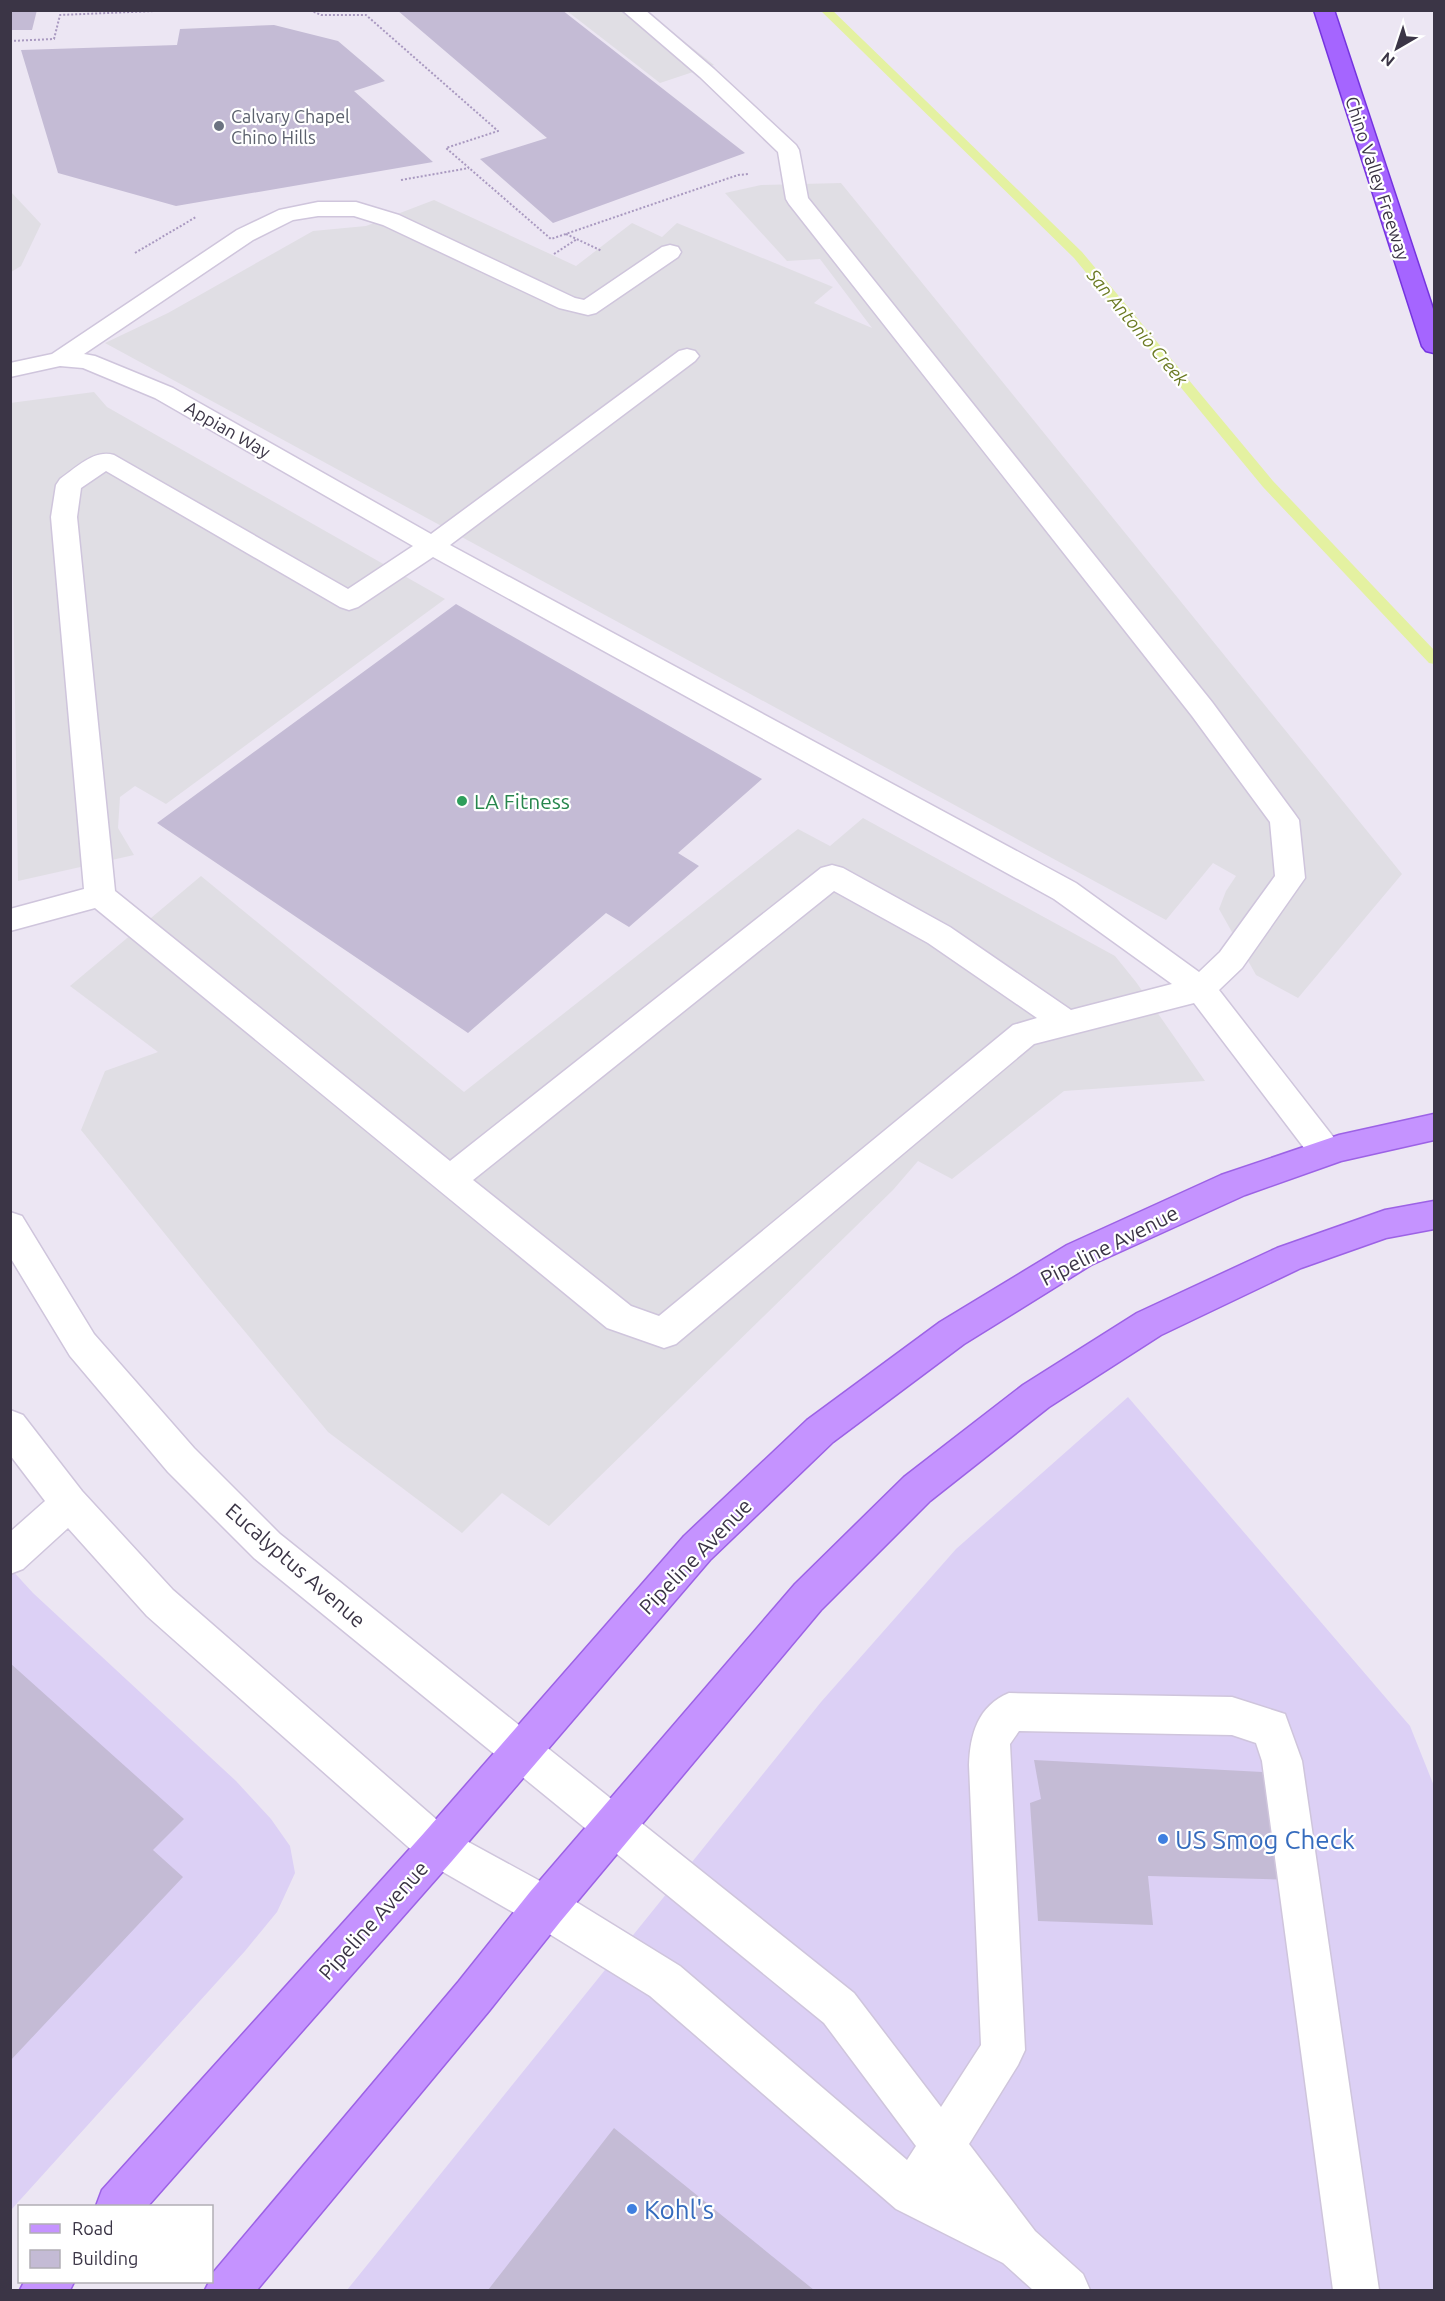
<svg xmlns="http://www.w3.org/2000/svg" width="1445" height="2301" font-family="Ubuntu,sans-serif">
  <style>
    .commercial { fill: #dcd0f5 }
    .parking { fill: #e0dee4 }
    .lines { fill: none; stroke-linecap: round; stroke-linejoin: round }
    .stream { fill: #e4f1a1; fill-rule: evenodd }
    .building { fill: #c4bbd5 }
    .minor-casing { stroke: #cfc5dc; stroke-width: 3 }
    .major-casing { stroke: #9c62e5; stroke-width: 3 }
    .highway-casing { stroke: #7534df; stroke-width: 3 }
    .path { stroke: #a999c0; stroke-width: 2; stroke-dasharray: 2 2; stroke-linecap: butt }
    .minor { fill: #fff; fill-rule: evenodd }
    .major { fill: #c593ff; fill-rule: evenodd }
    .highway { fill: #a565ff; fill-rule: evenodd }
    .worship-dot { fill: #6b7280; stroke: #fff; stroke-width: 2 }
    .leisure-dot { fill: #2e9e5b; stroke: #fff; stroke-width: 2 }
    .shop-dot { fill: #3f7fe0; stroke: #fff; stroke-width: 2 }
    .labels { text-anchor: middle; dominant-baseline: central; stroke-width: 4.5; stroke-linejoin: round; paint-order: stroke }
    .far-worship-label { font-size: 18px; fill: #5b616d; stroke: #fff; text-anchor: start }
    .far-street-label { font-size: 18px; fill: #3b3546; stroke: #fff }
    .far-water-label { font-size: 18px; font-style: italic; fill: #6b7a23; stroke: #fff }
    .leisure-label { font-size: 21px; fill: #27864d; stroke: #fff; text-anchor: start }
    .street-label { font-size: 21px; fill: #3b3546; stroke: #fff }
    .near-shop-label { font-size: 26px; fill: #366cbe; stroke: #fff; text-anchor: start }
  </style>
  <rect width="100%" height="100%" fill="#ece6f3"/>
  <path class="commercial" d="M1128,1397L1410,1726L1434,1786V2290H347L821,1702L956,1549Z
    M11,1569L33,1593L236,1781L271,1819L290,1846L295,1873L277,1912L245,1951L11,2210Z"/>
  <path class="parking" d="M567,11H646L714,65L660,83Z
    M841,183L1402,874L1298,998L1256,975L1219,909L1226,891L1236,876L1213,863L1166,920L105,343L168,313L313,231L366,226L434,200L576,266L632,223L662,237L677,223L833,287L814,303L872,328L820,259L787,261L725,193L761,185Z
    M11,192L41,224L21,266L11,272Z
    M94,392L107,407L445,599L166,804L135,786L120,797L118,828L134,855L18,881L10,403Z
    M863,818L1115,956L1136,982L1205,1081L1064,1091L952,1179L918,1161L893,1190L549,1526L502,1493L462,1533L328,1432L207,1286L81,1130L105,1071L158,1052L70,986L201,876L464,1092L798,829L830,846Z"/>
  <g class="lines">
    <path class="stream" d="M820,10H832L1082,252L1273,481L1434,650V664L1429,663L1263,487L1074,258Z"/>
  </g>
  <path class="building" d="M10,10H37L32,30H10Z
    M397,10H562L745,153L553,223L480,159L547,138Z
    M274,25L338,41L385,81L354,91L433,162L176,206L58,173L21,50L177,45L180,29Z
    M456,604L762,779L678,853L699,866L629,927L606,913L468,1033L157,823Z
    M10,1663L184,1819L153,1850L183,1877L10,2061Z
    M1034,1760L1284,1773L1298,1880L1148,1876L1153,1925L1038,1921L1030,1803L1041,1799Z
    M614,2128L814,2290H488Z"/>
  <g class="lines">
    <defs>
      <path id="minor" d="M622,10H645L714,69L796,145L799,150L808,198L1212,702L1294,813L1299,820L1305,878L1242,968L1219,990L1338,1143L1343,1152L1338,1161L1326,1165L1314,1161L1194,1003L1034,1044L676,1344L664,1348L607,1328L95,908L10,931V909L84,889L51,517L56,485L60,479C76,468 94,449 114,455L348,589L413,546L155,398L83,368L60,366L10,377V363L52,354L237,230L279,210L318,202H356L399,215L575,298L584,300L662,247L670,245L678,247L681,252L678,257L596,313L588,315L559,308L383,225L354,216H318L293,220L253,240L84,354L95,356L173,388L431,534L679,351L687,349L695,351L699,356L695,361L450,545L1076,883L1199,972L1220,952L1275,876L1270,822L1192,716L789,204L786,199L778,152L700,77ZM106,471L340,607L349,610L358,607L433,557L1054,899L1172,984L1071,1010L950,927L843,868L832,865L821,868L450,1161L115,891L77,517L81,488ZM834,891L928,943L1037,1018L1013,1025L659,1316L631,1306L473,1180Z
        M10,1212L22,1216L94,1334L194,1448L280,1534L854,1993L941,2107L981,2045L969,1765C970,1734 978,1706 1009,1693L1232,1697L1285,1714L1302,1761L1379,2290H1333L1262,1761L1256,1743L1232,1735L1019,1731L1010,1744L1025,2050L1018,2065L969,2144L1035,2231L1083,2274L1090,2290H1033L1003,2263L896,2209L650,1996L530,1922L424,1861L147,1616L68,1528L23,1569L10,1574V1532L45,1501L10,1455V1410L23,1415L82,1491L173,1590L452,1833L560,1892L680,1966L907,2160L916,2146L824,2023L254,1558L168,1472L70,1356L10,1257Z"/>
      <path id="major" d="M1434,1114V1140L1341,1161L1245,1195L1091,1265L964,1344L833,1442L710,1560L452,1861L148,2206H96L102,2190L424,1833L684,1536L807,1420L940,1322L1067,1245L1221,1175L1339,1135Z
        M1434,1201V1229L1386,1238L1301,1268L1161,1335L1049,1407L930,1501L821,1610L560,1922L489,2011L257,2290H205L209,2282H212V2274L459,1981L530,1892L795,1584L904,1477L1023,1385L1137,1313L1277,1248L1385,1210Z
        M24,2282H74L70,2290H20Z"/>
      <path id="highway" d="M1314,10H1334L1434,312V353L1426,351L1422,346Z"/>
    </defs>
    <use href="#minor" class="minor-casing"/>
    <use href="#major" class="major-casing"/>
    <use href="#highway" class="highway-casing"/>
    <path class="path" d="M310,10L321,15H366L498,131L446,148L551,239L738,175L749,174
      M10,41L54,39L60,15L178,10
      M401,180L469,168
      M566,234L602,251
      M135,253L196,217
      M554,254L577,239"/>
    <use href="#minor" class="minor"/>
    <use href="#major" class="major"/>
    <use href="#highway" class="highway"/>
  </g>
  <circle class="worship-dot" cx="219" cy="126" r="6"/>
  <circle class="leisure-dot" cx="462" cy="801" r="6"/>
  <g class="shop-dot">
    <circle cx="1163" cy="1839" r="6"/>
    <circle cx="632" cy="2209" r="6"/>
  </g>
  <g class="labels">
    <g class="far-worship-label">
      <text x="231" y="116">Calvary Chapel<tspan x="231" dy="21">Chino Hills</tspan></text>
    </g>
    <g class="far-street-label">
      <text transform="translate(1378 178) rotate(72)">Chino Valley Freeway</text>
      <text transform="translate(228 429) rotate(30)">Appian Way</text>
    </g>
    <g class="far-water-label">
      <text transform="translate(1138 327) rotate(50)">San Antonio Creek</text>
    </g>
    <g class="leisure-label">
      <text x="474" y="801">LA Fitness</text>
    </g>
    <g class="street-label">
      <text transform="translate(1109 1245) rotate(-27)">Pipeline Avenue</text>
      <text transform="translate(695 1556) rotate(-46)">Pipeline Avenue</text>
      <text transform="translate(296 1565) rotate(41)">Eucalyptus Avenue</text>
      <text transform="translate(373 1920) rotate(-48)">Pipeline Avenue</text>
    </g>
    <g class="near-shop-label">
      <text x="1175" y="1839">US Smog Check</text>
      <text x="644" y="2209">Kohl's</text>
    </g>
  </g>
  <rect width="1445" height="2301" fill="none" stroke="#3b3546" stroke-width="24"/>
  <rect x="18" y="2205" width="195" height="78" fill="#ffffff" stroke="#b1aeb5" stroke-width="1.5"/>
  <rect x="30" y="2224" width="30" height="9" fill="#c593ff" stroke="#b1aeb5" stroke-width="1.5"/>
  <text x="72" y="2235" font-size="18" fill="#3b3546">Road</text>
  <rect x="30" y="2250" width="30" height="18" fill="#c4bbd5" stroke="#b1aeb5" stroke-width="1.5"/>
  <text x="72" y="2265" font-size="18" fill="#3b3546">Building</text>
  <g transform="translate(1397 48) rotate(219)" stroke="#ffffff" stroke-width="4.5" paint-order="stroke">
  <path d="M0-4.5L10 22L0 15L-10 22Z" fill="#3b3546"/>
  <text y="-9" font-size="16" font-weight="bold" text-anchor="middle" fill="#3b3546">N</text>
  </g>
</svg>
